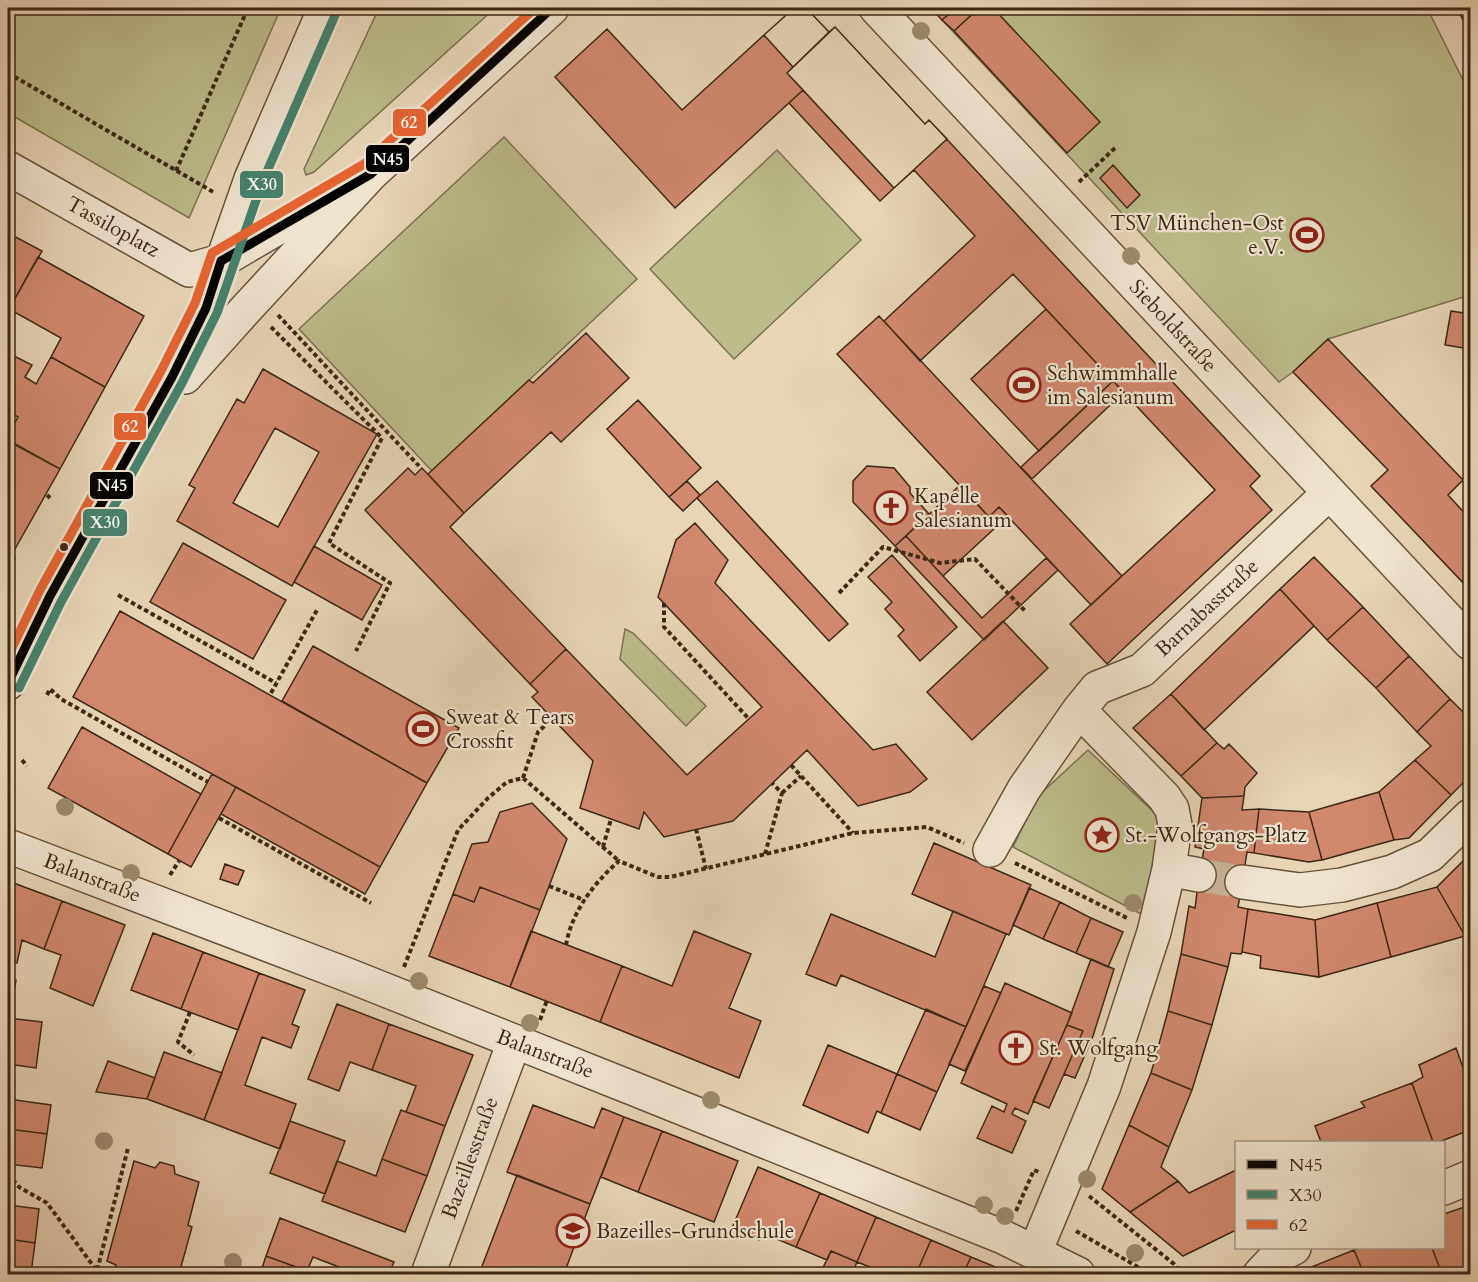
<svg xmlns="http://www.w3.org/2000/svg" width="1478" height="1282" font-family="Cardo,serif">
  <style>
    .green { fill: #bbbc8a; stroke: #7c7250; stroke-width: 1.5 }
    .building { fill: #d1886d; stroke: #3c2715; stroke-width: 1.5; fill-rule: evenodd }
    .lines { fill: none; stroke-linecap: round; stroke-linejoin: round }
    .minor-tunnel { stroke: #c5b296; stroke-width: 33; stroke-dasharray: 33 16; stroke-linecap: butt }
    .minor-casing { stroke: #67523d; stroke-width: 36 }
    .path { stroke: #3c2715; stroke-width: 4; stroke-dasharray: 4.5 3; stroke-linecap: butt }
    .minor { stroke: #efe4d0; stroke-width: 33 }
    .bus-1-casing { stroke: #efe4d0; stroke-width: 14 }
    .bus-2-casing { stroke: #efe4d0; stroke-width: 14 }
    .bus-3-casing { stroke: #efe4d0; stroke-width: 14 }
    .bus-1 { stroke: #000; stroke-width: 9 }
    .bus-2 { stroke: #46826e; stroke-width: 9 }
    .bus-3 { stroke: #e66432; stroke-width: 9 }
    .tree { fill: #9b8a6d }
    .bus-dot { fill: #3c2715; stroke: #efe4d0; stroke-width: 2 }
    .labels { text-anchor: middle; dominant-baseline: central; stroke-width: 4.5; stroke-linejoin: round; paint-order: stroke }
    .poi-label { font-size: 21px; fill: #3c2715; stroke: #efe4d0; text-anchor: start }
    .street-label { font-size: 21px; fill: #3c2715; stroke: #efe4d0 }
    .line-badge { stroke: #efe4d0; stroke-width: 2 }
    .badge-label { font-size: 16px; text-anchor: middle; font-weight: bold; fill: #fff }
  </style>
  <rect width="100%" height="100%" fill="#e7d5b6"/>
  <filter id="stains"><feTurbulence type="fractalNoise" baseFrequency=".00333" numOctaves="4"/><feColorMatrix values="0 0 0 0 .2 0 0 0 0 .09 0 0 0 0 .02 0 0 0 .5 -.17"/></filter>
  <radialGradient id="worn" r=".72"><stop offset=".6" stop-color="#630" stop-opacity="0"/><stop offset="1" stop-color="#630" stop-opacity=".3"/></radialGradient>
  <path class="green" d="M8,8H281L189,218L8,113Z
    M379,8H495L314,172L306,175L304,169Z
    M931,8H1427L1470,94V295L1328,339L1293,372L1279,382Z
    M504,137L637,279L432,471L299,329Z
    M777,150L861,240L734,359L650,269Z
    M625,629L633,633L706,706L686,726L620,659Z
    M1088,750L1160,818L1147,917L1013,847L1037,797Z"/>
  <path class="building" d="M794,8H806L829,32L835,27L925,124L929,120L1260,476L1250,486L1272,510L1107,664L1070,624L1215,490L1013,274L920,361L884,321L975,236L914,170L894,188L787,73L793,67L764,35Z
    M794,8H806L829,32L793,67L764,35Z
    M931,8H956L942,20Z
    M956,8H979L954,31L942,20Z
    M979,8H993L1100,122L1067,153L954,31Z
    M1457,8H1470V34Z
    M835,27L925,124L929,120L947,139L894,188L787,73Z
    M607,29L682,110L764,35L793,67L787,73L803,90L675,208L555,77Z
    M803,90L894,188L880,201L789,103Z
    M1113,165L1140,195L1127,208L1100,178Z
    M8,233L42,251L9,309L8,308Z
    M38,257L144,316L105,387L51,357L61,338L9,309Z
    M1046,309L1113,381L1039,451L971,379Z
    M1451,311L1470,314V349L1445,345Z
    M879,316L1122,576L1091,605L999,507L989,517L837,354Z
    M586,333L629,378L561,442L551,432L464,513L428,474L529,380L533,383Z
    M1328,339L1463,480L1448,495L1470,519V590L1371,486L1388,470L1293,372Z
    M14,356L32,365L25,377L36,384L51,357L105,387L60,469L8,440V435L18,417L8,411V368Z
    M263,369L377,434L292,586L177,521L195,488L189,485L237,399L244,403ZM275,428L319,452L278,527L233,503Z
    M1113,381L1124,392L1032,479L1021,467Z
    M638,400L701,468L669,497L607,429Z
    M8,441L60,469L15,549L8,545Z
    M867,466L894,468L910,487V493L929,514L895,546L853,502V481Z
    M408,468L415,475L422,468L464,513L450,527L566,649L530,684L365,510Z
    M687,481L700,495L683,511L669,497Z
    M717,481L848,624L829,641L697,498Z
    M960,485L989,517L999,507L1008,516L943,576L906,536Z
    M695,523L728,560L715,583L873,750L896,744L927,779L910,792L858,806L807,750L733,821L664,837L644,812L639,829L580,808L593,761L532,697L538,692L530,684L566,649L687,775L762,707L658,597L676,540Z
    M906,536L982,618L1046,558L1058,570L984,640L895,546Z
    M183,543L286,600L253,659L150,602Z
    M8,545L15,549L8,563Z
    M314,546L382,585L362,620L294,582Z
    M892,555L957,627L920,661L898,636L904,630L885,609L892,602L868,577Z
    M1314,557L1363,607L1327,640L1280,589Z
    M1280,589L1314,626L1204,730L1171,694Z
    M1363,607L1409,656L1376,688L1327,640Z
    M120,611L427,783L380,867L73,697Z
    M1003,621L1048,668L972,740L927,692Z
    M313,646L459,728L427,783L282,701Z
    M1409,656L1450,699L1417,732L1376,688Z
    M1171,694L1217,743L1181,776L1133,728Z
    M1450,699L1470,719V776L1451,795L1415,760L1431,746L1417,732Z
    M82,727L201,794L168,854L48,788Z
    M1217,743L1224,749L1229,744L1257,773L1245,787L1244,796L1202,798L1181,776Z
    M1415,760L1451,795L1409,838L1394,840L1379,792Z
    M212,774L236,787L191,867L168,854Z
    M236,787L380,867L365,894L221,814Z
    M1379,792L1394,840L1322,860L1309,812Z
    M1244,796L1242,810L1259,809L1254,853L1247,852L1242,884L1199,877L1204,849L1195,847L1202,798Z
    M532,803L567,839L540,910L480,887L474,902L453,894L472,844L488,842L500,812Z
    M1259,809L1309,812L1322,860L1309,862L1254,853Z
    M934,843L1031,885L1009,935L912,894Z
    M1470,854V930L1465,936L1437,887Z
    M225,864L244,871L238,885L220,879Z
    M1199,877L1242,884L1238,907L1248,909L1242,952L1241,954L1231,953L1228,967L1181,954L1189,906L1195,908Z
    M8,881L62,901L44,949L22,940L17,963H12L10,979L8,978Z
    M480,887L540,910L510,987L429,956L453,894L474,902Z
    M1437,887L1465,936L1391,957L1377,903Z
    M1029,888L1060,902L1043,939L1013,925Z
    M62,901L125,925L93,1006L50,988L61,955L44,949Z
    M1060,902L1091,918L1076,953L1043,939Z
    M1377,903L1391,957L1319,977L1315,920Z
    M1248,909L1315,920L1319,977L1260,968L1261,956L1242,952Z
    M953,911L1006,934L966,1027L841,975L836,986L806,974L831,914L935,957Z
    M1091,918L1123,932L1108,967L1076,953Z
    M531,931L622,966L600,1022L510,987Z
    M694,931L751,954L729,1008L761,1021L739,1078L600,1022L622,966L672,986Z
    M153,933L203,952L181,1009L131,990Z
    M203,952L259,973L238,1030L181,1009Z
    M1181,954L1228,967L1212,1025L1168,1011Z
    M1091,959L1114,969L1093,1036L1075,1078L1064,1074L1083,1031L1067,1025Z
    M259,973L305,990L292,1024L299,1027L291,1048L262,1037L245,1085L296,1104L280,1149L204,1120Z
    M8,978L16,980L12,1004L8,1003Z
    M1005,983L1072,1013L1028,1114L1015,1108L1012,1114L1026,1121L1012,1153L977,1138L992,1106L1004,1112L1007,1104L961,1083Z
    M984,986L1001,993L965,1071L949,1064Z
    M337,1004L389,1024L372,1070L350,1062L339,1091L308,1079Z
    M926,1009L966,1027L937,1092L897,1074Z
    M1168,1011L1212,1025L1192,1090L1151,1073Z
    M8,1018L42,1022L36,1068L8,1064Z
    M389,1024L473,1055L445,1126L406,1112L416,1086L372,1070Z
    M1067,1025L1083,1031L1049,1108L1033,1101Z
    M828,1045L897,1074L881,1113L877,1111L868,1133L803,1105Z
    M1456,1048L1466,1076L1470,1074V1130L1439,1142H1433L1412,1083L1423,1077L1419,1065Z
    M164,1052L222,1073L204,1120L147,1099Z
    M108,1061L155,1078L147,1099L96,1092Z
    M1151,1073L1192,1090L1169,1147L1129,1125Z
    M897,1074L937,1092L920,1130L881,1113Z
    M1412,1083L1433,1142H1321L1315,1126L1365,1107L1361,1102Z
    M8,1099L51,1105L47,1134L8,1129Z
    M533,1105L594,1128L602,1108L624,1117L590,1204L507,1172Z
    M401,1110L445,1126L427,1176L382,1159Z
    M624,1117L662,1131L638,1192L601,1177Z
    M290,1121L345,1141L325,1194L270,1173Z
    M1129,1125L1169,1147L1161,1167L1178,1181L1130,1212L1102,1189Z
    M8,1129L47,1134L42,1168L8,1164Z
    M662,1131L738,1161L714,1222L638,1192Z
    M382,1159L427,1176L405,1232L322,1201L337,1161L376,1176Z
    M134,1161L155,1168L160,1162L174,1166L175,1174L199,1182L188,1225L192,1227L179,1274H113L116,1265L107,1261Z
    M758,1167L820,1193L796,1247L762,1233L759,1240L732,1228Z
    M1236,1170V1230L1183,1256L1130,1212L1178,1181L1189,1193Z
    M517,1175L590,1204L564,1274H479Z
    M820,1193L876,1217L857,1262L831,1251L827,1260L796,1247Z
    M8,1205L39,1209L35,1243L8,1239Z
    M1470,1205V1269L1455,1274H1442L1432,1248H1444V1214Z
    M876,1217L931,1240L916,1274H888L857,1262Z
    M280,1218L394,1262L389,1274H336L339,1267L313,1257L307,1271L266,1256Z
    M8,1239L35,1243L31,1274H8Z
    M931,1240L971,1257L963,1274H916Z
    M1359,1248H1432L1442,1274H1364L1354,1250Z
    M1354,1250L1364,1274H1294Z
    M831,1251L857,1262L852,1274H820Z
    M266,1256L307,1271L306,1274H260Z
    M971,1257L1010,1273V1274H963Z"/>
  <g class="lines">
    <path class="minor-tunnel" d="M1199,875L1242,882"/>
    <defs>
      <path id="minor" d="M876,8L1470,643
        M8,168L189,270L221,261L344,189
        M185,377L246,309L371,174L552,8
        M8,683L50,596L172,377L206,308L251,179L325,8
        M8,846L345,974L632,1088L1003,1237L1078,1274
        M990,850L1024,789L1079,710L1097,688L1142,670L1329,493
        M1169,869L1199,875
        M1242,882L1300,890L1342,885L1392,872L1430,855L1470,816
        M1444,1188L1470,1177
        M1035,1252L1104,1086L1154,932L1169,869L1175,825L1172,809L1164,797L1079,710
        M428,1274L514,1042
        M1260,1274L1276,1257L1294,1248"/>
    </defs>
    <use href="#minor" class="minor-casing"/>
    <path class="path" d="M8,73L215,193
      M176,171L248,8
      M1079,182L1115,148
      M278,315L419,466
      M271,327L382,438L329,543L390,583L356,651
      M47,495L50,498
      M11,559L16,560
      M839,593L883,547L940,563L975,559L1025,611
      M118,595L276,683
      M664,603V627L749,719
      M271,693L317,610
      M47,695L50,689L61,699L208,782
      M22,760L27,766
      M791,765L853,833
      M523,778L538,732L552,719
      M782,793L801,776
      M219,818L371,903
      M696,829L706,869
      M603,847L611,819
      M765,854L782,793L772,783
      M1015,863L1127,918
      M170,875L179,861
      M549,886L584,900
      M566,945C572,911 594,883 619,861L658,877H670L853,833L927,827L964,843
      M404,967L458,830L488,798L507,782L523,778L619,861
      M190,1012L178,1042L194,1055
      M540,1020L547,1000
      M8,1174L19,1187L47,1203L97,1271L128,1148
      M1089,1196L1174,1264L1182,1274
      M1016,1211L1034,1170L1039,1172
      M1076,1231L1150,1274"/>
    <use href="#minor" class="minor"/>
    <defs>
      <path id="bus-1" d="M8,683L50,596L172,377L206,308L221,261L371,174L552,8"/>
      <path id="bus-2" d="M19,688L61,602L182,383L217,313L262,183L336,13"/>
      <path id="bus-3" d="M8,656L40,590L161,371L195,303L212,253L364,164L535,8"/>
    </defs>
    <use href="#bus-1" class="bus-1-casing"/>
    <use href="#bus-2" class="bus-2-casing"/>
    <use href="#bus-3" class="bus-3-casing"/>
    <use href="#bus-1" class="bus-1"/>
    <use href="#bus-2" class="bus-2"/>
    <use href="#bus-3" class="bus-3"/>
  </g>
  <g class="tree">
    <circle cx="921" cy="31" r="9"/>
    <circle cx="1131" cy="256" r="9"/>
    <circle cx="65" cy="807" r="9"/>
    <circle cx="131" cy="873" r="9"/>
    <circle cx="1133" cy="903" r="9"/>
    <circle cx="419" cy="981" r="9"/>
    <circle cx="530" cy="1023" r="9"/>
    <circle cx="711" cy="1100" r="9"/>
    <circle cx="104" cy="1141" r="9"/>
    <circle cx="1087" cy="1179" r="9"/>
    <circle cx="984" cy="1205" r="9"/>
    <circle cx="1005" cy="1216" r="9"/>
    <circle cx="1135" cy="1253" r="9"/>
    <circle cx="233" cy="1262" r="9"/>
  </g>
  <defs>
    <symbol id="stadium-ring" viewBox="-11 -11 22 22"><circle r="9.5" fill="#efe4d0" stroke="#8f2418" stroke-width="1.5"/><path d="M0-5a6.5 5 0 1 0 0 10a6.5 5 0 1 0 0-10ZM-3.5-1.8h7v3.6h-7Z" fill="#8f2418"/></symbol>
    <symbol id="church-ring" viewBox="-11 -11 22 22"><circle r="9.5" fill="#efe4d0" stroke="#8f2418" stroke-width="1.5"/><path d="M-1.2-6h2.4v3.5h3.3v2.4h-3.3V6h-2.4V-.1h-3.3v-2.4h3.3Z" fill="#8f2418"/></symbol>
    <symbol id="sight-ring" viewBox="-11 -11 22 22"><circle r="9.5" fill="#efe4d0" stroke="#8f2418" stroke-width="1.5"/><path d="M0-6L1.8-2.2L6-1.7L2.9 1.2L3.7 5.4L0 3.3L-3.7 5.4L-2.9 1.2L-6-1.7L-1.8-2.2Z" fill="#8f2418"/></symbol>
    <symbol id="school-ring" viewBox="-11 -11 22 22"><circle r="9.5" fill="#efe4d0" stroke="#8f2418" stroke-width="1.5"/><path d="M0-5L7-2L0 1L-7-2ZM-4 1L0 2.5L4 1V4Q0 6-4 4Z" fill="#8f2418"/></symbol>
  </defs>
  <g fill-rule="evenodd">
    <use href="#stadium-ring" x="1288" y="216" width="38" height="38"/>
    <use href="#stadium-ring" x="1005" y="366" width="38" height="38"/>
    <use href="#church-ring" x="872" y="489" width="38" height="38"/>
    <use href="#stadium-ring" x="404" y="710" width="38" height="38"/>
    <use href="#sight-ring" x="1083" y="816" width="38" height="38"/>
    <use href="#church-ring" x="997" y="1029" width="38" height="38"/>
    <use href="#school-ring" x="554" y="1212" width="38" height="38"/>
  </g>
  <circle class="bus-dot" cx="64" cy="547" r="5"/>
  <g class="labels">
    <g class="poi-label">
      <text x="1284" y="223" text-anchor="end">TSV München-Ost<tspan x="1284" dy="24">e.V.</tspan></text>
      <text x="1047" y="373">Schwimmhalle<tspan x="1047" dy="24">im Salesianum</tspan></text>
      <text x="914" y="496">Kapelle<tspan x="914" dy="24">Salesianum</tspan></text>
      <text x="446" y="717">Sweat &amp; Tears<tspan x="446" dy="24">Crossfit</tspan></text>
      <text x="1125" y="835">St.-Wolfgangs-Platz</text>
      <text x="1039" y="1048">St. Wolfgang</text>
      <text x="596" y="1231">Bazeilles-Grundschule</text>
    </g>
    <g class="street-label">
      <text transform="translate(113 227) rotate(29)">Tassiloplatz</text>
      <text transform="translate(1173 326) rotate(47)">Sieboldstraße</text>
      <text transform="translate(1207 608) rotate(-43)">Barnabasstraße</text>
      <text transform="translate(92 878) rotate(21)">Balanstraße</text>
      <text transform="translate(545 1054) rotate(21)">Balanstraße</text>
      <text transform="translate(470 1158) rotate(-70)">Bazeillesstraße</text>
    </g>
  </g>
  <g class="line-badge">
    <rect x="392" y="108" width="35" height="29" rx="6" fill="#e66432"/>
    <rect x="365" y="144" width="45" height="29" rx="6" fill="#000"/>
    <rect x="239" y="170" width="45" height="29" rx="6" fill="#46826e"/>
    <rect x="113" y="412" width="34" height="29" rx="6" fill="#e66432"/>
    <rect x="89" y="471" width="45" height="29" rx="6" fill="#000"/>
    <rect x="82" y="508" width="46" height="29" rx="6" fill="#46826e"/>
  </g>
  <g class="badge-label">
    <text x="409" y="128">62</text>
    <text x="388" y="165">N45</text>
    <text x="262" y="190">X30</text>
    <text x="130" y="432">62</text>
    <text x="112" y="491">N45</text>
    <text x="105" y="528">X30</text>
  </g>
  <rect width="1478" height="1282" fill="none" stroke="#e7d5b6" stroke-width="30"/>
  <rect x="9" y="9" width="1460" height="1264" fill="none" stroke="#3c2715" stroke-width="3"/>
  <rect x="15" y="15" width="1448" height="1252" fill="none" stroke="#3c2715" stroke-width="1.5"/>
  <rect x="1235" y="1141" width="210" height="108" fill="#efe4d0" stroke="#a79885" stroke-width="1.5"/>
  <rect x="1247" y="1160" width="30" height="9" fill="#000000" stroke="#a79885" stroke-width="1.5"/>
  <text x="1289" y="1171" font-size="18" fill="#3c2715">N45</text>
  <rect x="1247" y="1190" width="30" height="9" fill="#46826e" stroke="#a79885" stroke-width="1.5"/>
  <text x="1289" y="1201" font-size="18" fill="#3c2715">X30</text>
  <rect x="1247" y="1220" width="30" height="9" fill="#e66432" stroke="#a79885" stroke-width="1.5"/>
  <text x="1289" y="1231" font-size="18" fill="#3c2715">62</text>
  <rect width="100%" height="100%" filter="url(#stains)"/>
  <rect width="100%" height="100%" fill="url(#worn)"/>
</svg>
